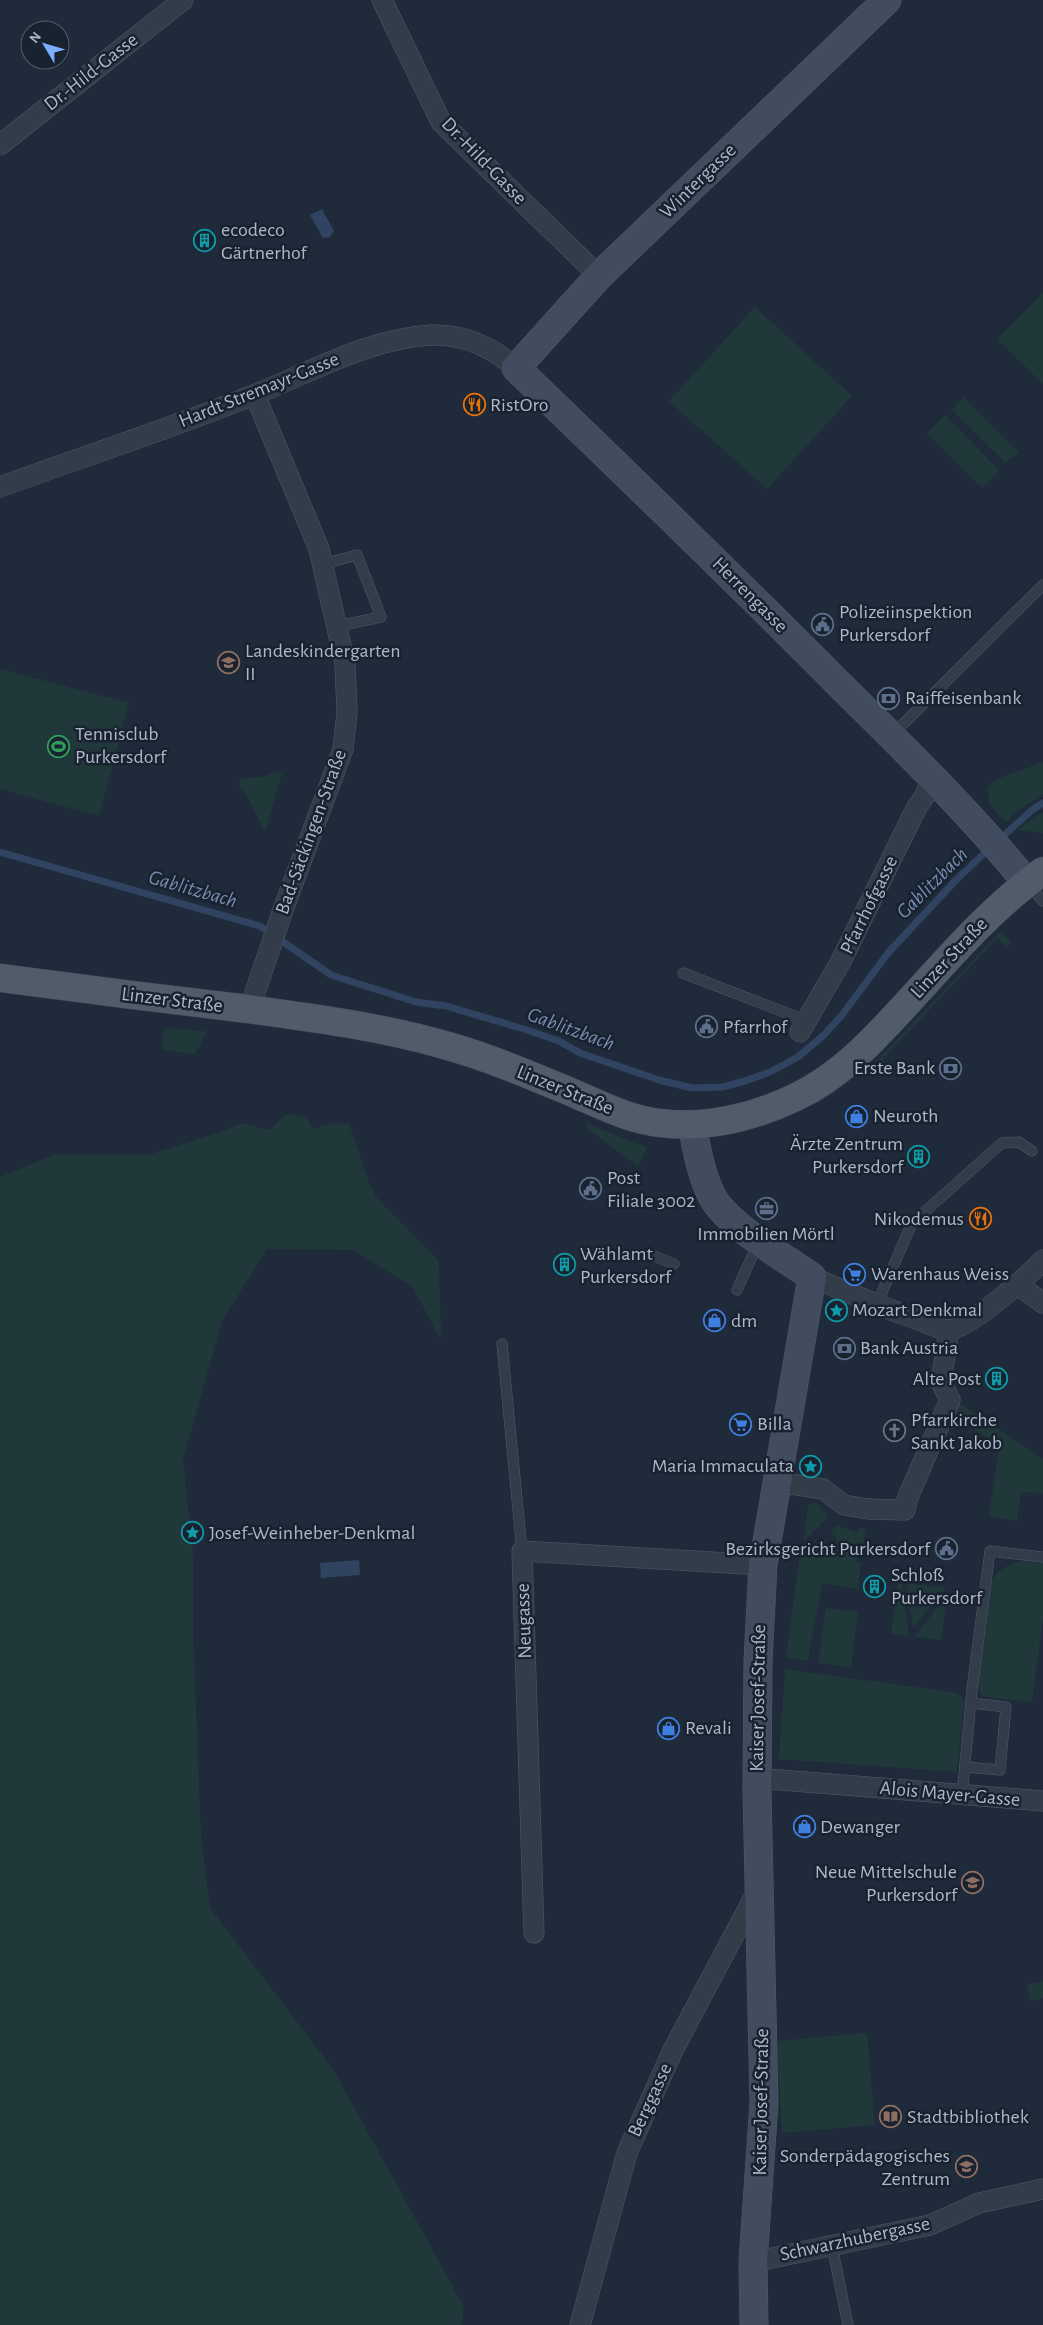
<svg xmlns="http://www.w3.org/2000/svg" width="1043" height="2325" font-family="'Alegreya Sans',sans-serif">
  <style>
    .green { fill: #21383b }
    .water { fill: #304461 }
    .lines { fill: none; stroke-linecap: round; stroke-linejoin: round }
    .stream { stroke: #304461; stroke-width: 7 }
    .lane-casing { stroke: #515a68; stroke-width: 11 }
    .street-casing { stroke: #515a68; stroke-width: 21 }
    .secondary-casing { stroke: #515a68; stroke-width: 29 }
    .primary-casing { stroke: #3d4654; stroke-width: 29 }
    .lane { stroke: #333d4a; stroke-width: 10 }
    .street { stroke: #333d4a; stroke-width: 20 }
    .secondary { stroke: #414c5e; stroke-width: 28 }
    .primary { stroke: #515c6b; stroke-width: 28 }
    .labels { text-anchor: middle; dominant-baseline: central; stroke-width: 5; stroke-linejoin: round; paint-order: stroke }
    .street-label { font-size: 20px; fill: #aeb7c7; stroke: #19222f }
    .poi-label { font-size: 20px; fill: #aeb7c7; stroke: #19222f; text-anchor: start }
    .water-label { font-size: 21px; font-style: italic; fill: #748eb2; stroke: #19222f }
  </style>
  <rect width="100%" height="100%" fill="#1f2b3a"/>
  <path class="green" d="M1043,293V384L997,339Z
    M755,307L852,396L767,489L669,401Z
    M963,397L1019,453L1005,462L952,410Z
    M945,415L1000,471L982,488L927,433Z
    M0,669L129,703L99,816L0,789Z
    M1043,762V794L1019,810L1006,822L990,805L987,788L997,779Z
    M278,771L282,774L265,832L245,792L239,785L240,779L266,776Z
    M1043,812V833L1017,830Z
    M1001,931L1011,942L1007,947L997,938L882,1060L892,1070H883L878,1062L882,1055Z
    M165,1028L205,1031V1035L195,1054L162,1050L163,1031Z
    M287,1114L307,1118L313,1129L334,1123L349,1124L369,1183L377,1198L439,1261L441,1341L413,1287L353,1250L267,1249L222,1321L183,1459L193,1557V1633L201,1836L210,1908L333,2069L464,2307L461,2325H0V1177L56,1154L148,1155L221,1132L243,1123L269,1130Z
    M588,1124L647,1148L638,1166L586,1128Z
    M959,1403L1043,1459V1493L1021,1492L1017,1521L989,1517L999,1446L953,1415Z
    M813,1503L819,1505L828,1517L804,1541L808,1504Z
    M836,1525L858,1533L859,1528L866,1529L863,1550H858L856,1562L861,1563L858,1589L822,1583L808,1661L786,1658L800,1554L808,1549H812L826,1538L825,1557L833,1558L837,1538L830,1533Z
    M1023,1561L1043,1563V1618L1032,1702L984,1697L979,1691L978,1683L991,1583C997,1570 1009,1563 1023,1561Z
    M898,1583L902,1584L909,1636L891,1634Z
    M910,1584L944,1587L945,1589L913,1628L907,1587Z
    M947,1594L941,1640L915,1637Z
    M826,1608L858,1612L851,1668L818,1663Z
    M785,1669L957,1693L964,1700L957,1772L779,1759Z
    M1043,1981V1998L1030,2001L1027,1985Z
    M867,2033L875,2125L782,2133L777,2041Z"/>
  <path class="water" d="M322,209L334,231L330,237L323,238L310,215Z
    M359,1560L360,1575L321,1578L320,1563Z"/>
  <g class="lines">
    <path class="stream" d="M998,841L1032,810L1043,803
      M0,852L260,926L331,975L416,1002L446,1006L524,1029L559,1041L580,1053L659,1080L692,1088L723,1087L745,1081L770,1072L798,1057L824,1035L842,1015L888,953L957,879L990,848"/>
    <defs>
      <path id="lane" d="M323,564L357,555L381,617L338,626
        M891,736L1043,585
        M1027,883L1043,901
        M683,973L807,1021
        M649,1254L674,1264
        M737,1290L758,1243
        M876,1306L912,1223L1002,1143L1019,1142L1032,1151
        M502,1344L522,1551
        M965,1767L1000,1770L1006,1707L971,1703
        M962,1795L972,1690L990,1551L1043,1557
        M832,2246L848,2325"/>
      <path id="street" d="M382,0L441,122L599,276
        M0,145L183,0
        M0,487C85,456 172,428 256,394C313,371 368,339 431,335C464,334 492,347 516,368
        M249,1010L283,910L343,749L347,713L345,663L319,549L255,395
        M800,1032L841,961L917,807L926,794L931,776
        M812,1277C847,1292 882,1308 919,1320C927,1323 939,1329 948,1330C968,1330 1029,1275 1043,1260
        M1018,1285L1043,1303
        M778,1482L823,1489L844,1505L868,1509L905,1510L908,1497L950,1400L941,1382L949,1330
        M756,1778L1043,1801
        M534,1933L522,1551L763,1565
        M753,2262L930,2225L979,2203L1043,2189
        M580,2325L627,2153L673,2050L758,1890"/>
      <path id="secondary" d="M887,0L599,276L516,368C626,474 736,580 843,688C906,751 971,813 1027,883
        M692,1125C697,1150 701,1176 713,1198C729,1226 785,1258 812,1277L763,1565L758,1661L757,1791L764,2103L753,2262L754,2325"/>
      <path id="primary" d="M0,978C83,989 165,999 248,1009C315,1018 383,1027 448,1046C491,1058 532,1076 573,1093C601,1105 630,1120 660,1123C705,1129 755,1117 796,1097C847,1073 884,1028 922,987C960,945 997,904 1043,871"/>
    </defs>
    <use href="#lane" class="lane-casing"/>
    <use href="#street" class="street-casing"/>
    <use href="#secondary" class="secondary-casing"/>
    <use href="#primary" class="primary-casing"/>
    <use href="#lane" class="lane"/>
    <use href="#street" class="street"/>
    <use href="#secondary" class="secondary"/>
    <use href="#primary" class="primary"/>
  </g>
  <defs>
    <symbol id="building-ring" viewBox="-11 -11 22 22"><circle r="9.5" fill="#19222f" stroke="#0f9aa8" stroke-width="1.5"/><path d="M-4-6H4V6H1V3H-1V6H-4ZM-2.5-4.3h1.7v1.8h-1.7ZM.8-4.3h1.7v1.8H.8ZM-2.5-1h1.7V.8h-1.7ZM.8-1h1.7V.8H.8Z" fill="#0f9aa8"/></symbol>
    <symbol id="restaurant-ring" viewBox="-11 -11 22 22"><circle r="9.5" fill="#19222f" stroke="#e8710a" stroke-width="1.5"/><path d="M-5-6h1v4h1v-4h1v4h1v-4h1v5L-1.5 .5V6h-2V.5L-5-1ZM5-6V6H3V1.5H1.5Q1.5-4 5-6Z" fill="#e8710a"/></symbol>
    <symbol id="civic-ring" viewBox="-11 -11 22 22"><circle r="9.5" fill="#19222f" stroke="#5c6f8a" stroke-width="1.5"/><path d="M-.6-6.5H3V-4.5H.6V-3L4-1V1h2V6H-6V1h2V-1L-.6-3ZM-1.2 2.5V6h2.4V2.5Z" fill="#5c6f8a"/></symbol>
    <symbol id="school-ring" viewBox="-11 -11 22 22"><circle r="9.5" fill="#19222f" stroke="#8d6e63" stroke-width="1.5"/><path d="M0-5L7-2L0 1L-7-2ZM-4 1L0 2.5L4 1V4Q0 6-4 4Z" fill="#8d6e63"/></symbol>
    <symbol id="bank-ring" viewBox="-11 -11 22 22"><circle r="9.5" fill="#19222f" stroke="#5c6f8a" stroke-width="1.5"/><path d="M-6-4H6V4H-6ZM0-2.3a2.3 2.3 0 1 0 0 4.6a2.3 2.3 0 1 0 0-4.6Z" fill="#5c6f8a"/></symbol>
    <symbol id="stadium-ring" viewBox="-11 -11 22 22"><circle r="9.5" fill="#19222f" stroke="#2e9e5b" stroke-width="1.5"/><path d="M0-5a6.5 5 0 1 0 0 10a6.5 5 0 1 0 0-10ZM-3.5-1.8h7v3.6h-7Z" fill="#2e9e5b"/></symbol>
    <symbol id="shop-ring" viewBox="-11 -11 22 22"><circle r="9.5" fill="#19222f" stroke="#3f7fe0" stroke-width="1.5"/><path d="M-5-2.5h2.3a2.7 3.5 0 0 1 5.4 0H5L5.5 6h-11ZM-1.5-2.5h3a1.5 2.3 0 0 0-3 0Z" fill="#3f7fe0"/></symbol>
    <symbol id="office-ring" viewBox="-11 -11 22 22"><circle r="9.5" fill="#19222f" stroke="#5c6f8a" stroke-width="1.5"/><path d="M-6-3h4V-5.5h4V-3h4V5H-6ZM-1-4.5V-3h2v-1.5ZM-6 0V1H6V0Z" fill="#5c6f8a"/></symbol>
    <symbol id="supermarket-ring" viewBox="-11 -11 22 22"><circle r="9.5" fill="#19222f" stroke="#3f7fe0" stroke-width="1.5"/><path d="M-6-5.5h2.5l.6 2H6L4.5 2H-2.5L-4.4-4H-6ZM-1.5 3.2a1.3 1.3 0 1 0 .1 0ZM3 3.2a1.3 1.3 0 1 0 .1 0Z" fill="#3f7fe0"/></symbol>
    <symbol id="sight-ring" viewBox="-11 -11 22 22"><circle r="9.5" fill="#19222f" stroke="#0f9aa8" stroke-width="1.5"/><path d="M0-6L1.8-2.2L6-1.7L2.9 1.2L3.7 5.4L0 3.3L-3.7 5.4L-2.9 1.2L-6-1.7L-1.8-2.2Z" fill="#0f9aa8"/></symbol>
    <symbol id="church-ring" viewBox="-11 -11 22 22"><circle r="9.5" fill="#19222f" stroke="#6b7280" stroke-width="1.5"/><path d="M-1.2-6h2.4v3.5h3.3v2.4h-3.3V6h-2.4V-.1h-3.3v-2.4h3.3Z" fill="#6b7280"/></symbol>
    <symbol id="library-ring" viewBox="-11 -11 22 22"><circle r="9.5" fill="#19222f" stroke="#8d6e63" stroke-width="1.5"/><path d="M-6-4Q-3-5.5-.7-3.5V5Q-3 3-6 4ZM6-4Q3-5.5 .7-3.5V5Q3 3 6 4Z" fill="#8d6e63"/></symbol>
  </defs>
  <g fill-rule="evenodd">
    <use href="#building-ring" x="192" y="228" width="25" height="25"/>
    <use href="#restaurant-ring" x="462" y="392" width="25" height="25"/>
    <use href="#civic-ring" x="810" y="612" width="25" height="25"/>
    <use href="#school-ring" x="216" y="650" width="25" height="25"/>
    <use href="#bank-ring" x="876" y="686" width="25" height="25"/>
    <use href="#stadium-ring" x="46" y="734" width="25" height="25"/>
    <use href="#civic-ring" x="694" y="1014" width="25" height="25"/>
    <use href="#bank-ring" x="938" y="1056" width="25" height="25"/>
    <use href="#shop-ring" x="844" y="1104" width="25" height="25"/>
    <use href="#building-ring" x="906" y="1144" width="25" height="25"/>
    <use href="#civic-ring" x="578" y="1176" width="25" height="25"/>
    <use href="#office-ring" x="754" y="1196" width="25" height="25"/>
    <use href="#restaurant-ring" x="968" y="1206" width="25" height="25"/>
    <use href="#building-ring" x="552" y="1252" width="25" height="25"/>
    <use href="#supermarket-ring" x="842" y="1262" width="25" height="25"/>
    <use href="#sight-ring" x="824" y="1298" width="25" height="25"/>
    <use href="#shop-ring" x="702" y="1308" width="25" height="25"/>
    <use href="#bank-ring" x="832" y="1336" width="25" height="25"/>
    <use href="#building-ring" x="984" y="1366" width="25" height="25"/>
    <use href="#supermarket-ring" x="728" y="1412" width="25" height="25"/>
    <use href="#church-ring" x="882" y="1418" width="25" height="25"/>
    <use href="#sight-ring" x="798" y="1454" width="25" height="25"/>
    <use href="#sight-ring" x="180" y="1520" width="25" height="25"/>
    <use href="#civic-ring" x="934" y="1536" width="25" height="25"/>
    <use href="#building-ring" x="862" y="1574" width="25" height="25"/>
    <use href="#shop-ring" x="656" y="1716" width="25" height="25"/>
    <use href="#shop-ring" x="792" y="1814" width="25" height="25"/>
    <use href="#school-ring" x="960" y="1870" width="25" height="25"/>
    <use href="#library-ring" x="878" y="2104" width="25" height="25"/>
    <use href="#school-ring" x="954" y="2154" width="25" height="25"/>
  </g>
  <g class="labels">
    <g class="street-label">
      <text transform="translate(91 72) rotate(-38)">Dr.-Hild-Gasse</text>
      <text transform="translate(484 161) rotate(46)">Dr.-Hild-Gasse</text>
      <text transform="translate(698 181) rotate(-44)">Wintergasse</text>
      <text transform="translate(259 390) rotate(-22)">Hardt Stremayr-Gasse</text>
      <text transform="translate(750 595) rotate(45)">Herrengasse</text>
      <text transform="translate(311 832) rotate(-70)">Bad-Säckingen-Straße</text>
      <text transform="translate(869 905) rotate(-64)">Pfarrhofgasse</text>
      <text transform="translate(949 958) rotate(-47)">Linzer Straße</text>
      <text transform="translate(172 1000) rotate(7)">Linzer Straße</text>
      <text transform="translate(565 1090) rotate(22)">Linzer Straße</text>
      <text transform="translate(524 1621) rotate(-92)">Neugasse</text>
      <text transform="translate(758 1698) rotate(-89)">Kaiser Josef-Straße</text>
      <text transform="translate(950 1794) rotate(5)">Alois Mayer-Gasse</text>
      <text transform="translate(650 2100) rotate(-65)">Berggasse</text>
      <text transform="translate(761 2102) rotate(-89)">Kaiser Josef-Straße</text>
      <text transform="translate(855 2239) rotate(-12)">Schwarzhubergasse</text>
    </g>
    <g class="poi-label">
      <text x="221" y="230">ecodeco<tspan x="221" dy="23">Gärtnerhof</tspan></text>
      <text x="490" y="405">RistOro</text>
      <text x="839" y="612">Polizeiinspektion<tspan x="839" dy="23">Purkersdorf</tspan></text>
      <text x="245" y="651">Landeskindergarten<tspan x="245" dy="23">II</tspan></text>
      <text x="905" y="698">Raiffeisenbank</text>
      <text x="75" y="734">Tennisclub<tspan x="75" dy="23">Purkersdorf</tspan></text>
      <text x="723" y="1027">Pfarrhof</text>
      <text x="935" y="1068" text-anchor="end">Erste Bank</text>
      <text x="873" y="1116">Neuroth</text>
      <text x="903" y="1144" text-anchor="end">Ärzte Zentrum<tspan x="903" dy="23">Purkersdorf</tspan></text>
      <text x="607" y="1178">Post<tspan x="607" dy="23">Filiale 3002</tspan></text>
      <text x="964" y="1219" text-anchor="end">Nikodemus</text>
      <text x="766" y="1234" text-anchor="middle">Immobilien Mörtl</text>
      <text x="580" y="1254">Wählamt<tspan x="580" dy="23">Purkersdorf</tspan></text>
      <text x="871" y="1274">Warenhaus Weiss</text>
      <text x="852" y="1310">Mozart Denkmal</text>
      <text x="731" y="1321">dm</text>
      <text x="860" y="1348">Bank Austria</text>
      <text x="981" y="1379" text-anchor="end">Alte Post</text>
      <text x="911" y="1420">Pfarrkirche<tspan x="911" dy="23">Sankt Jakob</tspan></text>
      <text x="757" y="1424">Billa</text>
      <text x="794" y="1466" text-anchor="end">Maria Immaculata</text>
      <text x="209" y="1533">Josef-Weinheber-Denkmal</text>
      <text x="930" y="1549" text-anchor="end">Bezirksgericht Purkersdorf</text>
      <text x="891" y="1575">Schloß<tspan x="891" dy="23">Purkersdorf</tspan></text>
      <text x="685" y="1728">Revali</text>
      <text x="820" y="1827">Dewanger</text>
      <text x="957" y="1872" text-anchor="end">Neue Mittelschule<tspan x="957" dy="23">Purkersdorf</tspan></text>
      <text x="907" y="2117">Stadtbibliothek</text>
      <text x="950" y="2156" text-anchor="end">Sonderpädagogisches<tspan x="950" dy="23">Zentrum</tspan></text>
    </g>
    <g class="water-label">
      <text transform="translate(932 883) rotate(-45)">Gablitzbach</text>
      <text transform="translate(193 889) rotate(16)">Gablitzbach</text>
      <text transform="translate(571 1029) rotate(20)">Gablitzbach</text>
    </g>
  </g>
  <g transform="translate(45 45) rotate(308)"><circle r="24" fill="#19222f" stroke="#555e6c"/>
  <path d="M0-4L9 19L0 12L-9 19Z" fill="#7baeff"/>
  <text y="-8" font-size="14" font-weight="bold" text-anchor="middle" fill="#aeb7c7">N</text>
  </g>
</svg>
